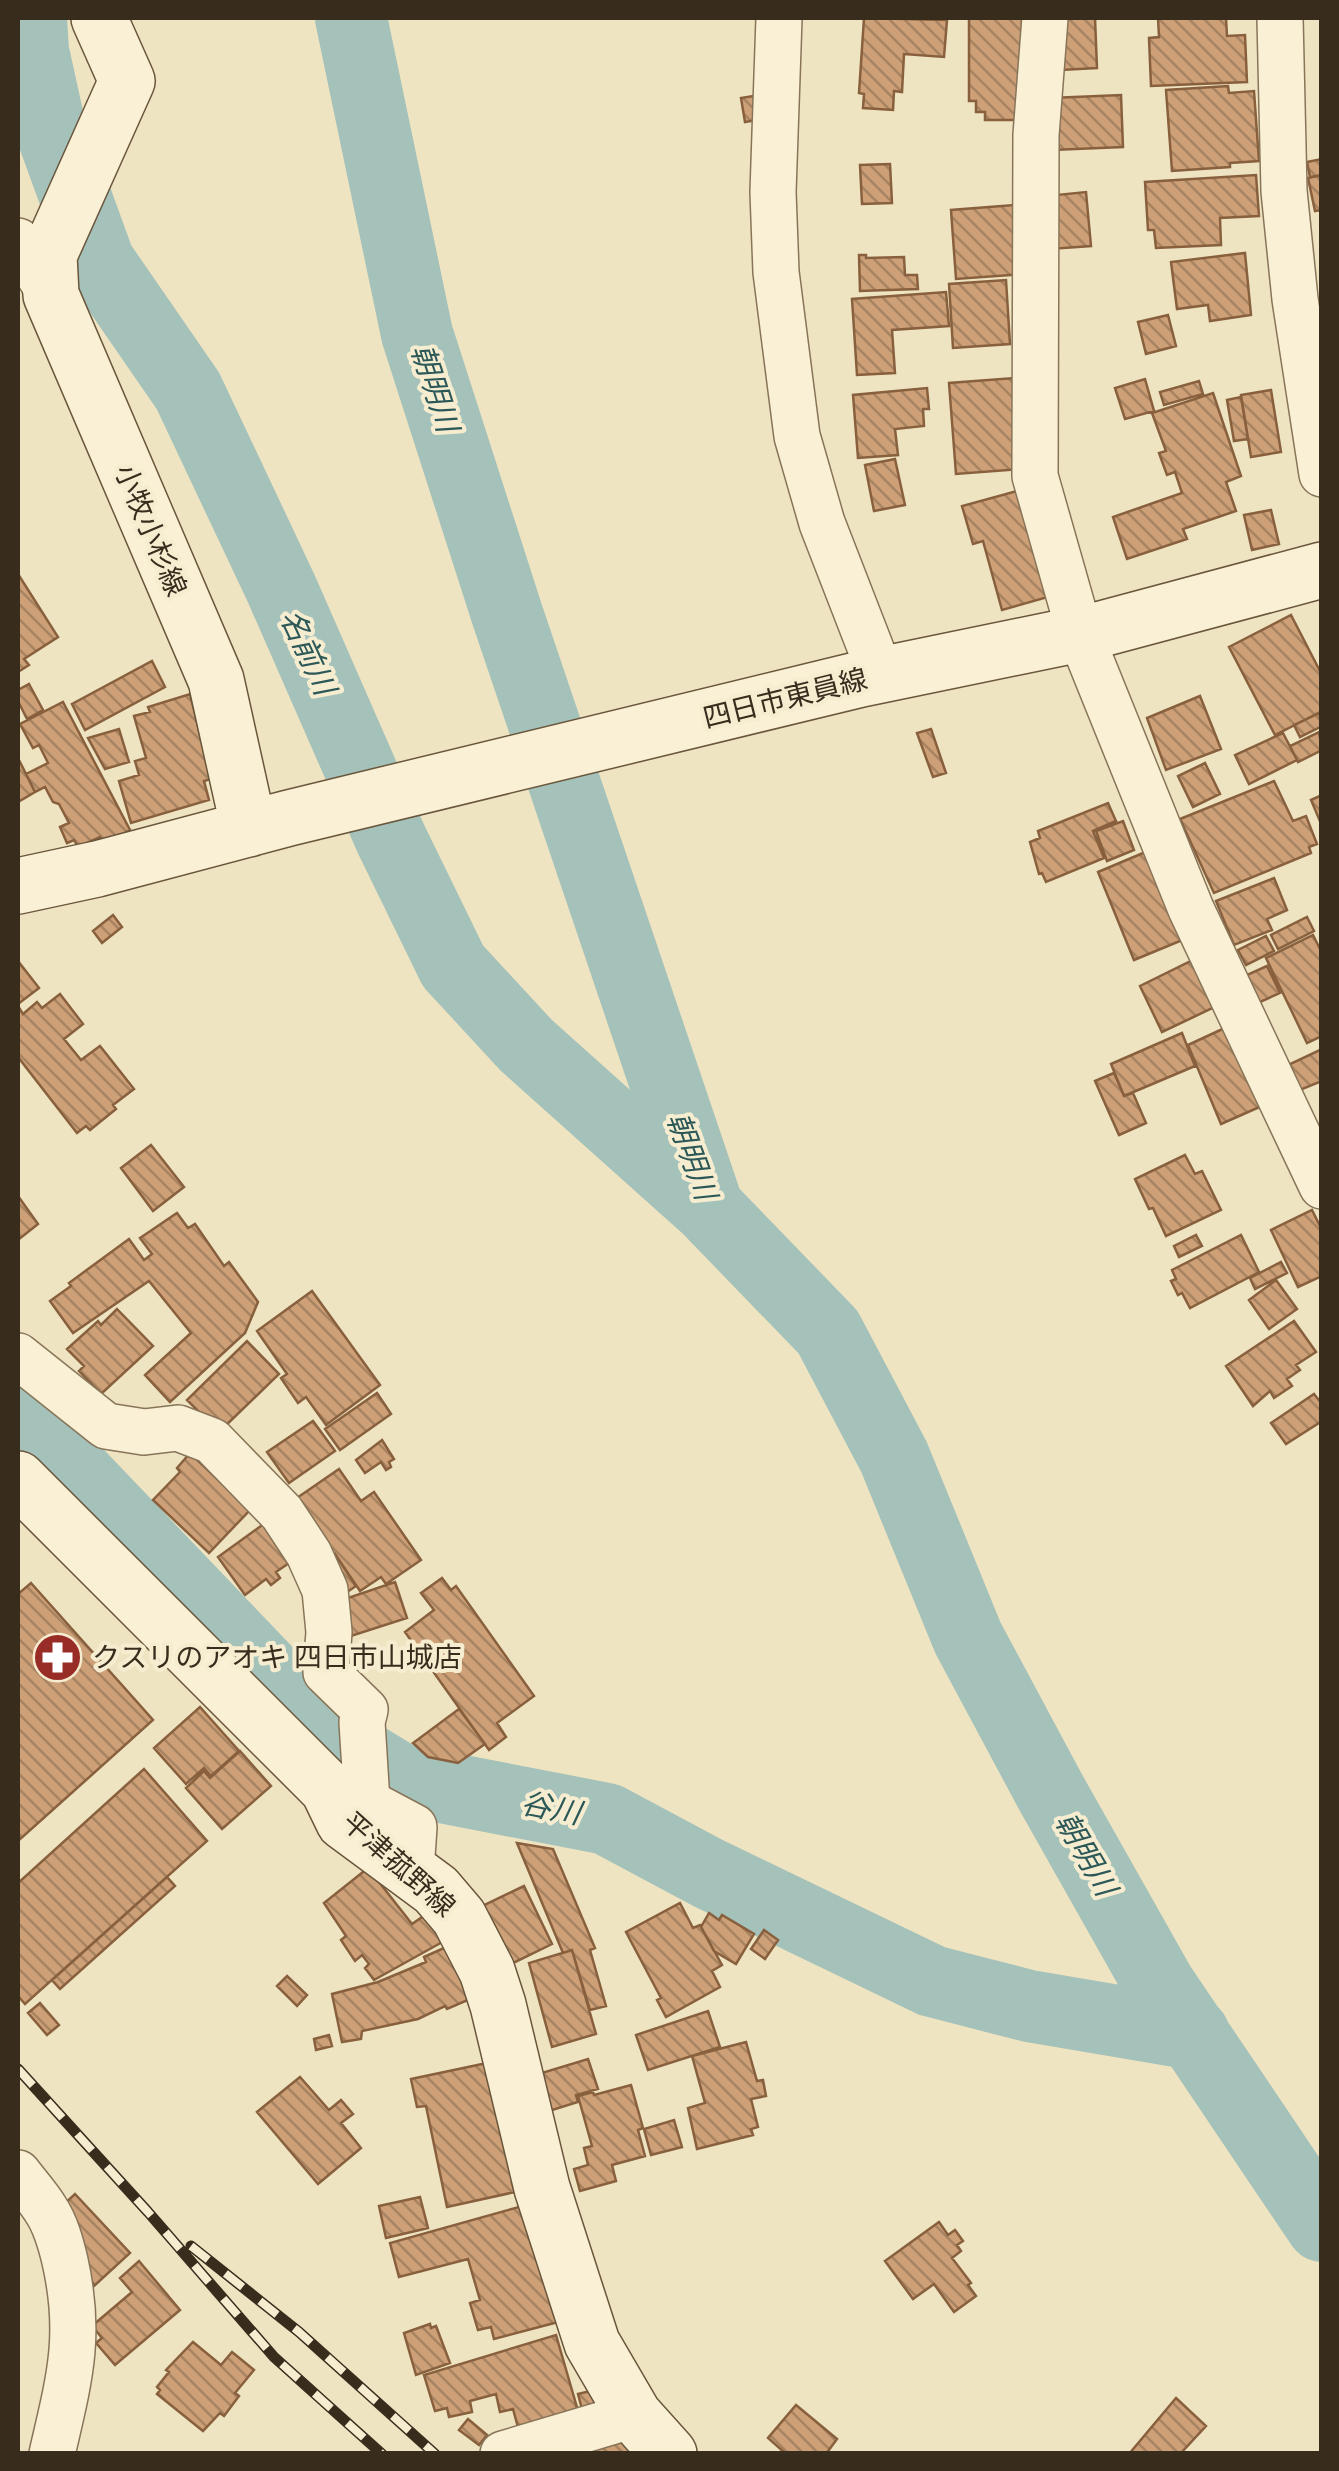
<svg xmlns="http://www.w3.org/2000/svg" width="1339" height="2471" font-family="'Source Serif 4','Noto Sans JP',serif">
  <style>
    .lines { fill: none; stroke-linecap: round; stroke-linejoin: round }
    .river { stroke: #a4c1ba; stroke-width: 72 }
    .building { fill: url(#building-back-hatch); stroke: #88603e; stroke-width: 2.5 }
    .street-casing { stroke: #887559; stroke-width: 48 }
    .secondary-casing { stroke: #6a563c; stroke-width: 58 }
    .street { stroke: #f9f0d5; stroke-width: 45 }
    .secondary { stroke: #f9f0d5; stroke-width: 55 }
    .rail-casing { stroke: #382c1d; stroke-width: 11 }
    .rail { stroke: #f6edd1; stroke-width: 8; stroke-dasharray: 22; stroke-linecap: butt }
    .labels { text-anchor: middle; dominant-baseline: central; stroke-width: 8; stroke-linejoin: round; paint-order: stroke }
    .street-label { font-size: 28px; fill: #382c1d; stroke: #f6edd1 }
    .poi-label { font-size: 28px; fill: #382c1d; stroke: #f6edd1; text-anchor: start }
    .water-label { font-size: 30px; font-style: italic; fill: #2c5858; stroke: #f6edd1 }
  </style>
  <defs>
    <pattern id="building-back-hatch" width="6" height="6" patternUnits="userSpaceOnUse" patternTransform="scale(2.5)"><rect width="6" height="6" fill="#cda077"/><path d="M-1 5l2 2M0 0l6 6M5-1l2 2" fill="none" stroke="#a78361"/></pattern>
  </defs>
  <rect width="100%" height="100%" fill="#efe4c1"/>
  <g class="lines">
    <path class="river" d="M31,18L33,51L49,124L99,262L188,391L281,588L391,839L453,966L526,1045L708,1208L828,1332L894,1457L968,1638L1050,1791L1159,1984L1322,2226
      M351,18L417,334L507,614L707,1205
      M18,1412L326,1734L400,1779L607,1819L708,1873L932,1981L1029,2006L1194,2034"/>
  </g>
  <path class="building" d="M864,18L947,20L944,57L904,54L902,92L894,91L893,110L863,108L864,94L859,93Z
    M969,18H1022V114L1019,120H985V112H976V101H969Z
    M1059,18H1095L1097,68L1061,70Z
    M1158,18H1226L1227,36L1245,35L1247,82L1151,86L1149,38L1159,37Z
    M1228,86L1229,93L1254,91L1259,161L1230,163V167L1172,171L1166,90Z
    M760,95L763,119L745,122L741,98Z
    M1121,95L1123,147L1053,150L1051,98Z
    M1322,159V175L1310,177L1307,162Z
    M890,164L892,203L862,204L860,165Z
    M1256,175L1259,216L1220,218L1221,245L1156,248L1154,230H1148L1145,182Z
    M1322,175V210L1315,211L1308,178Z
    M1086,192L1091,246L1050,249L1046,196Z
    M1014,205L1024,274L956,279L951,210Z
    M1245,253L1251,315L1210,321L1208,305L1177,309L1171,262Z
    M859,255H866V258L904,257L905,275H917L918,289L860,291Z
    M1006,280L1010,344L953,348L949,284Z
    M946,292L949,326L892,330L895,373L857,375L852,299Z
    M1168,315L1176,346L1146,354L1138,322Z
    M1014,378L1021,469L956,474L949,383Z
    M1145,379L1154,411L1125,419L1115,388Z
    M1199,381L1203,394L1164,405L1160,392Z
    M927,388L929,409H923L924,426L895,429L898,455L858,458L853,395Z
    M1271,390L1281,452L1251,457L1241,395Z
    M1213,393L1241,476L1226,482L1236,511L1183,529L1187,539L1127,559L1113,517L1182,493L1175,472L1167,475L1159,453L1166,451L1152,413Z
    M1241,397L1248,439L1234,441L1227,400Z
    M895,459L905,505L874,511L865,465Z
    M1017,491L1055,595L1002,610L983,541L973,544L962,506Z
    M1271,510L1279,544L1252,550L1244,515Z
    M18,574L58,637L24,659L29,665L18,672Z
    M1291,615L1322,675V711L1275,735L1229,647Z
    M152,661L165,687L85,730L72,704Z
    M29,684L43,710L27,719L18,701V690Z
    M190,694L211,779L204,781L209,800L131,823L119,781L139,775L135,761L146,758L134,716L150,712L148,707Z
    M1200,696L1221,749L1166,770L1147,718Z
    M63,702L130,830L104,844L100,837L78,847L74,840L67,843L60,827L69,823L59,804L53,802L45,787L35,792L26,774L48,763L39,745L33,748L20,724Z
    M1319,713L1322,726L1300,737L1294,725Z
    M119,729L129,762L105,769L88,738Z
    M931,729L946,773L933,777L917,733Z
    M1319,732L1322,750L1298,762L1290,746Z
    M1283,733L1297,760L1249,784L1235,755Z
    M18,758L35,792L18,802Z
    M1205,763L1220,794L1193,807L1178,776Z
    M1274,781L1293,821L1306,816L1317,844L1309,847L1311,853L1214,893L1180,819Z
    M1322,795V826L1311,800Z
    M1108,803L1116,821L1093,831L1104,858L1046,882L1042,873L1039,874L1030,842L1040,838L1038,831Z
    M1123,821L1134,850L1107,861L1096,831Z
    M1155,848L1192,936L1134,960L1098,872Z
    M1274,878L1287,910L1267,919L1272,930L1234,945L1216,901Z
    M113,915L122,927L102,943L93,931Z
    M1307,917L1314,931L1278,949L1271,935Z
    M1313,935L1322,953V1036L1307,1043L1266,958Z
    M1266,936L1274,951L1246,965L1238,950Z
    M1199,957L1221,1004L1162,1032L1140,986Z
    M18,961L39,988L18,1004Z
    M1267,966L1280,993L1251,1006L1238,979Z
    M60,994L83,1024L64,1039L81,1060L100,1046L134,1089L113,1105L116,1109L90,1130L86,1126L77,1133L18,1057V1006L23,1014L37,1002L42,1008Z
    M1229,1026L1264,1105L1221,1124L1188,1045Z
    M1182,1033L1195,1066L1124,1096L1111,1064Z
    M1322,1049V1081L1300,1090L1288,1065Z
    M1114,1073L1124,1096L1133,1093L1146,1123L1119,1135L1095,1081Z
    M151,1145L184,1187L153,1211L121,1168Z
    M1185,1155L1195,1174L1202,1171L1221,1210L1166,1236L1153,1208L1149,1209L1135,1179Z
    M18,1196L38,1224L18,1240Z
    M1312,1210L1322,1230V1276L1298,1287L1271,1230Z
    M177,1213L188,1228L195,1224L224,1266L229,1262L258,1302L245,1333L170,1402L145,1375L191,1333L149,1281L73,1333L50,1301L71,1286L69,1283L129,1239L144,1260L152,1254L140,1238Z
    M1196,1235L1202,1246L1179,1257L1174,1246Z
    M1241,1235L1259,1272L1190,1308L1182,1293L1178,1295L1171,1281L1176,1279L1172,1270Z
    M1281,1262L1287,1273L1255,1289L1250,1278Z
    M1276,1280L1297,1309L1269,1329L1249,1300Z
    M312,1291L380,1385L326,1425L306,1397L298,1403L281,1378L287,1374L257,1331Z
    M117,1309L153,1346L101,1394L79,1371L84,1366L67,1349L98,1321L101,1325Z
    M1294,1321L1316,1352L1296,1365L1300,1370L1287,1379L1292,1386L1274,1398L1270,1391L1253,1406L1226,1366Z
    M247,1341L279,1374L219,1432L187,1400Z
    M377,1393L391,1414L340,1450L325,1429Z
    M1314,1394L1322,1404V1421L1286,1444L1271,1423Z
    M313,1421L335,1451L289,1483L267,1452Z
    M382,1440L394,1459L389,1462L391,1467L386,1470L381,1462L365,1473L356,1460Z
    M190,1453L250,1510L209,1553L153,1500L180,1472L177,1468Z
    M339,1469L361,1501L374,1492L421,1560L386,1584L381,1577L360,1591L335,1554L329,1558L291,1502Z
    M265,1523L292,1561L276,1572L280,1578L271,1585L266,1579L245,1595L218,1557Z
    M335,1554L356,1586L337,1599L329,1558Z
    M442,1578L451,1590L456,1586L534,1696L497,1723L506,1737L489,1750L405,1632L434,1610L421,1593Z
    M395,1582L407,1618L351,1636L339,1601Z
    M31,1583L153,1720L18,1841V1594Z
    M200,1707L239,1751L211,1776L204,1768L186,1784L154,1748Z
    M459,1709L485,1744L458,1763L428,1757L413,1743Z
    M240,1751L271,1786L222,1829L186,1788L204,1771L210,1778Z
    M144,1769L207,1841L25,2004L18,1996V1883Z
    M517,1843L553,1849L595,1948L590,1950L606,2006L590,2010L572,1950L563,1953Z
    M368,1868L412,1924L425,1915L446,1940L374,1980L365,1968L369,1964L362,1955L355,1961L341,1940L346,1936L324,1903Z
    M167,1877L175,1886L60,1989L52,1980Z
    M524,1886L552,1944L507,1966L478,1908Z
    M680,1903L693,1928L700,1925L722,1965L712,1971L720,1987L666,2017L657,2000L661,1998L626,1932Z
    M709,1913L719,1920L722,1915L754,1934L736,1964L714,1951L701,1927Z
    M764,1930L778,1940L765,1959L751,1949Z
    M453,1944L477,1996L447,2009L445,2006L418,2019L362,2031L361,2039L342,2042L332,1994L378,1982L426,1962L424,1957Z
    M572,1950L596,2034L552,2047L529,1963Z
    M287,1976L307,1995L297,2006L277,1986Z
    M40,2003L59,2025L47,2035L28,2013Z
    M708,2011L720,2047L648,2070L636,2035Z
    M329,2035L332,2046L316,2050L314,2039Z
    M746,2042L757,2081L763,2080L766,2096L751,2099L758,2127L751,2129L753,2135L697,2149L688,2108L705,2103L692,2056Z
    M588,2059L598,2089L576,2095L578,2102L546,2112L535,2075Z
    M487,2063L522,2182L512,2183L515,2192L447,2207L426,2106L417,2107L411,2079Z
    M300,2077L329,2110L341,2100L353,2114L341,2123L361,2148L318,2184L257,2112Z
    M631,2085L643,2128L638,2130L645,2156L612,2165L616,2181L580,2191L574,2169L588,2165L584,2148L592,2146L578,2096L593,2092L594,2095Z
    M674,2120L682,2147L651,2155L644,2129Z
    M75,2194L130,2253L94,2286L71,2233L79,2226L62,2206Z
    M420,2197L428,2228L386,2238L379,2206Z
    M526,2205L558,2322L494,2339L491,2327L478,2330L470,2303L480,2300L468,2259L399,2277L390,2243Z
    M939,2222L948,2235L955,2230L963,2241L957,2245L961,2251L952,2258L971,2283L968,2285L976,2296L954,2312L934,2284L913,2299L885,2261Z
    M139,2261L180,2310L115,2365L96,2343L102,2338L92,2326L132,2292L120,2278Z
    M430,2324L431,2328L436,2326L450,2363L416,2375L404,2333Z
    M556,2335L578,2411L519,2431L513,2409L500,2412L496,2394L470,2401L472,2412L449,2417L447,2408L435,2411L424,2375Z
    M193,2342L221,2365L232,2352L254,2370L235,2393L239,2396L224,2416L220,2413L203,2431L157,2394L160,2390L157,2387L169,2372L166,2370Z
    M599,2389L603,2403L582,2409L578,2394Z
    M1176,2398L1206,2426L1180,2454H1129Z
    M796,2405L837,2439L826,2454H786L768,2438Z
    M468,2419L487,2435L479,2445L459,2430Z
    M621,2430L642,2454H573Z"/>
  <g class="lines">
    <defs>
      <path id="street" d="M779,18L773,192L776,272L797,436L822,523L881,675
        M1045,18L1036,135L1035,476L1080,634L1191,909L1322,1186
        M1280,18L1284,191L1295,299L1322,474
        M18,241L51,295
        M18,1356L106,1426L144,1432L178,1428L212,1441L282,1513L309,1554L325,1590L329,1632L326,1672L365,1710L362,1722L367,1802L414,1827L411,1871
        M18,2173C27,2185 38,2197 46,2210C56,2225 61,2244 65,2261C82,2337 69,2380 52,2454
        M503,2454L634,2415"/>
      <path id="secondary" d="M99,18L127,81L49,255L51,295L216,680L249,829
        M18,886L97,869L289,818L861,679L1094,631L1322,570
        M18,1479L328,1789L344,1822L436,1890L459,1917L487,1971L498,2005L542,2188L592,2343L634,2415L669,2454"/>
    </defs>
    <use href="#street" class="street-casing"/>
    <use href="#secondary" class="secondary-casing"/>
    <use href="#street" class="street"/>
    <use href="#secondary" class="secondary"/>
    <defs>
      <path id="rail" d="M18,2069L148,2212L274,2357L382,2454
        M191,2246L299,2332L435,2454"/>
    </defs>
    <use href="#rail" class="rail-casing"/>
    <use href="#rail" class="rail"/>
  </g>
  <defs>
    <symbol id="pharmacy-disc" viewBox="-11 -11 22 22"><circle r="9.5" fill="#982d28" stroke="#f6edd1"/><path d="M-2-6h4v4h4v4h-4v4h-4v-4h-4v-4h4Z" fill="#fff"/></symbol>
  </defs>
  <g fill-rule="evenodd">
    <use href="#pharmacy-disc" x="30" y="1630" width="55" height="55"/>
  </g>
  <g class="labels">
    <g class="street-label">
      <text transform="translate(151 530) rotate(67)">小牧小杉線</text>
      <text transform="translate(785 698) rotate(-14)">四日市東員線</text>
      <text transform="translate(399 1864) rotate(42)">平津菰野線</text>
    </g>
    <g class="poi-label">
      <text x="92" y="1657">クスリのアオキ 四日市山城店</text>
    </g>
    <g class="water-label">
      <text transform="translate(435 388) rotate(72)">朝明川</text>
      <text transform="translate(308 652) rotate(65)">名前川</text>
      <text transform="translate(692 1156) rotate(70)">朝明川</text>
      <text transform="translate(551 1808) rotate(11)">谷川</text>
      <text transform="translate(1086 1854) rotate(60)">朝明川</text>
    </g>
  </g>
  <rect width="1339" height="2471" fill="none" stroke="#382c1d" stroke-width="40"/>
</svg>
